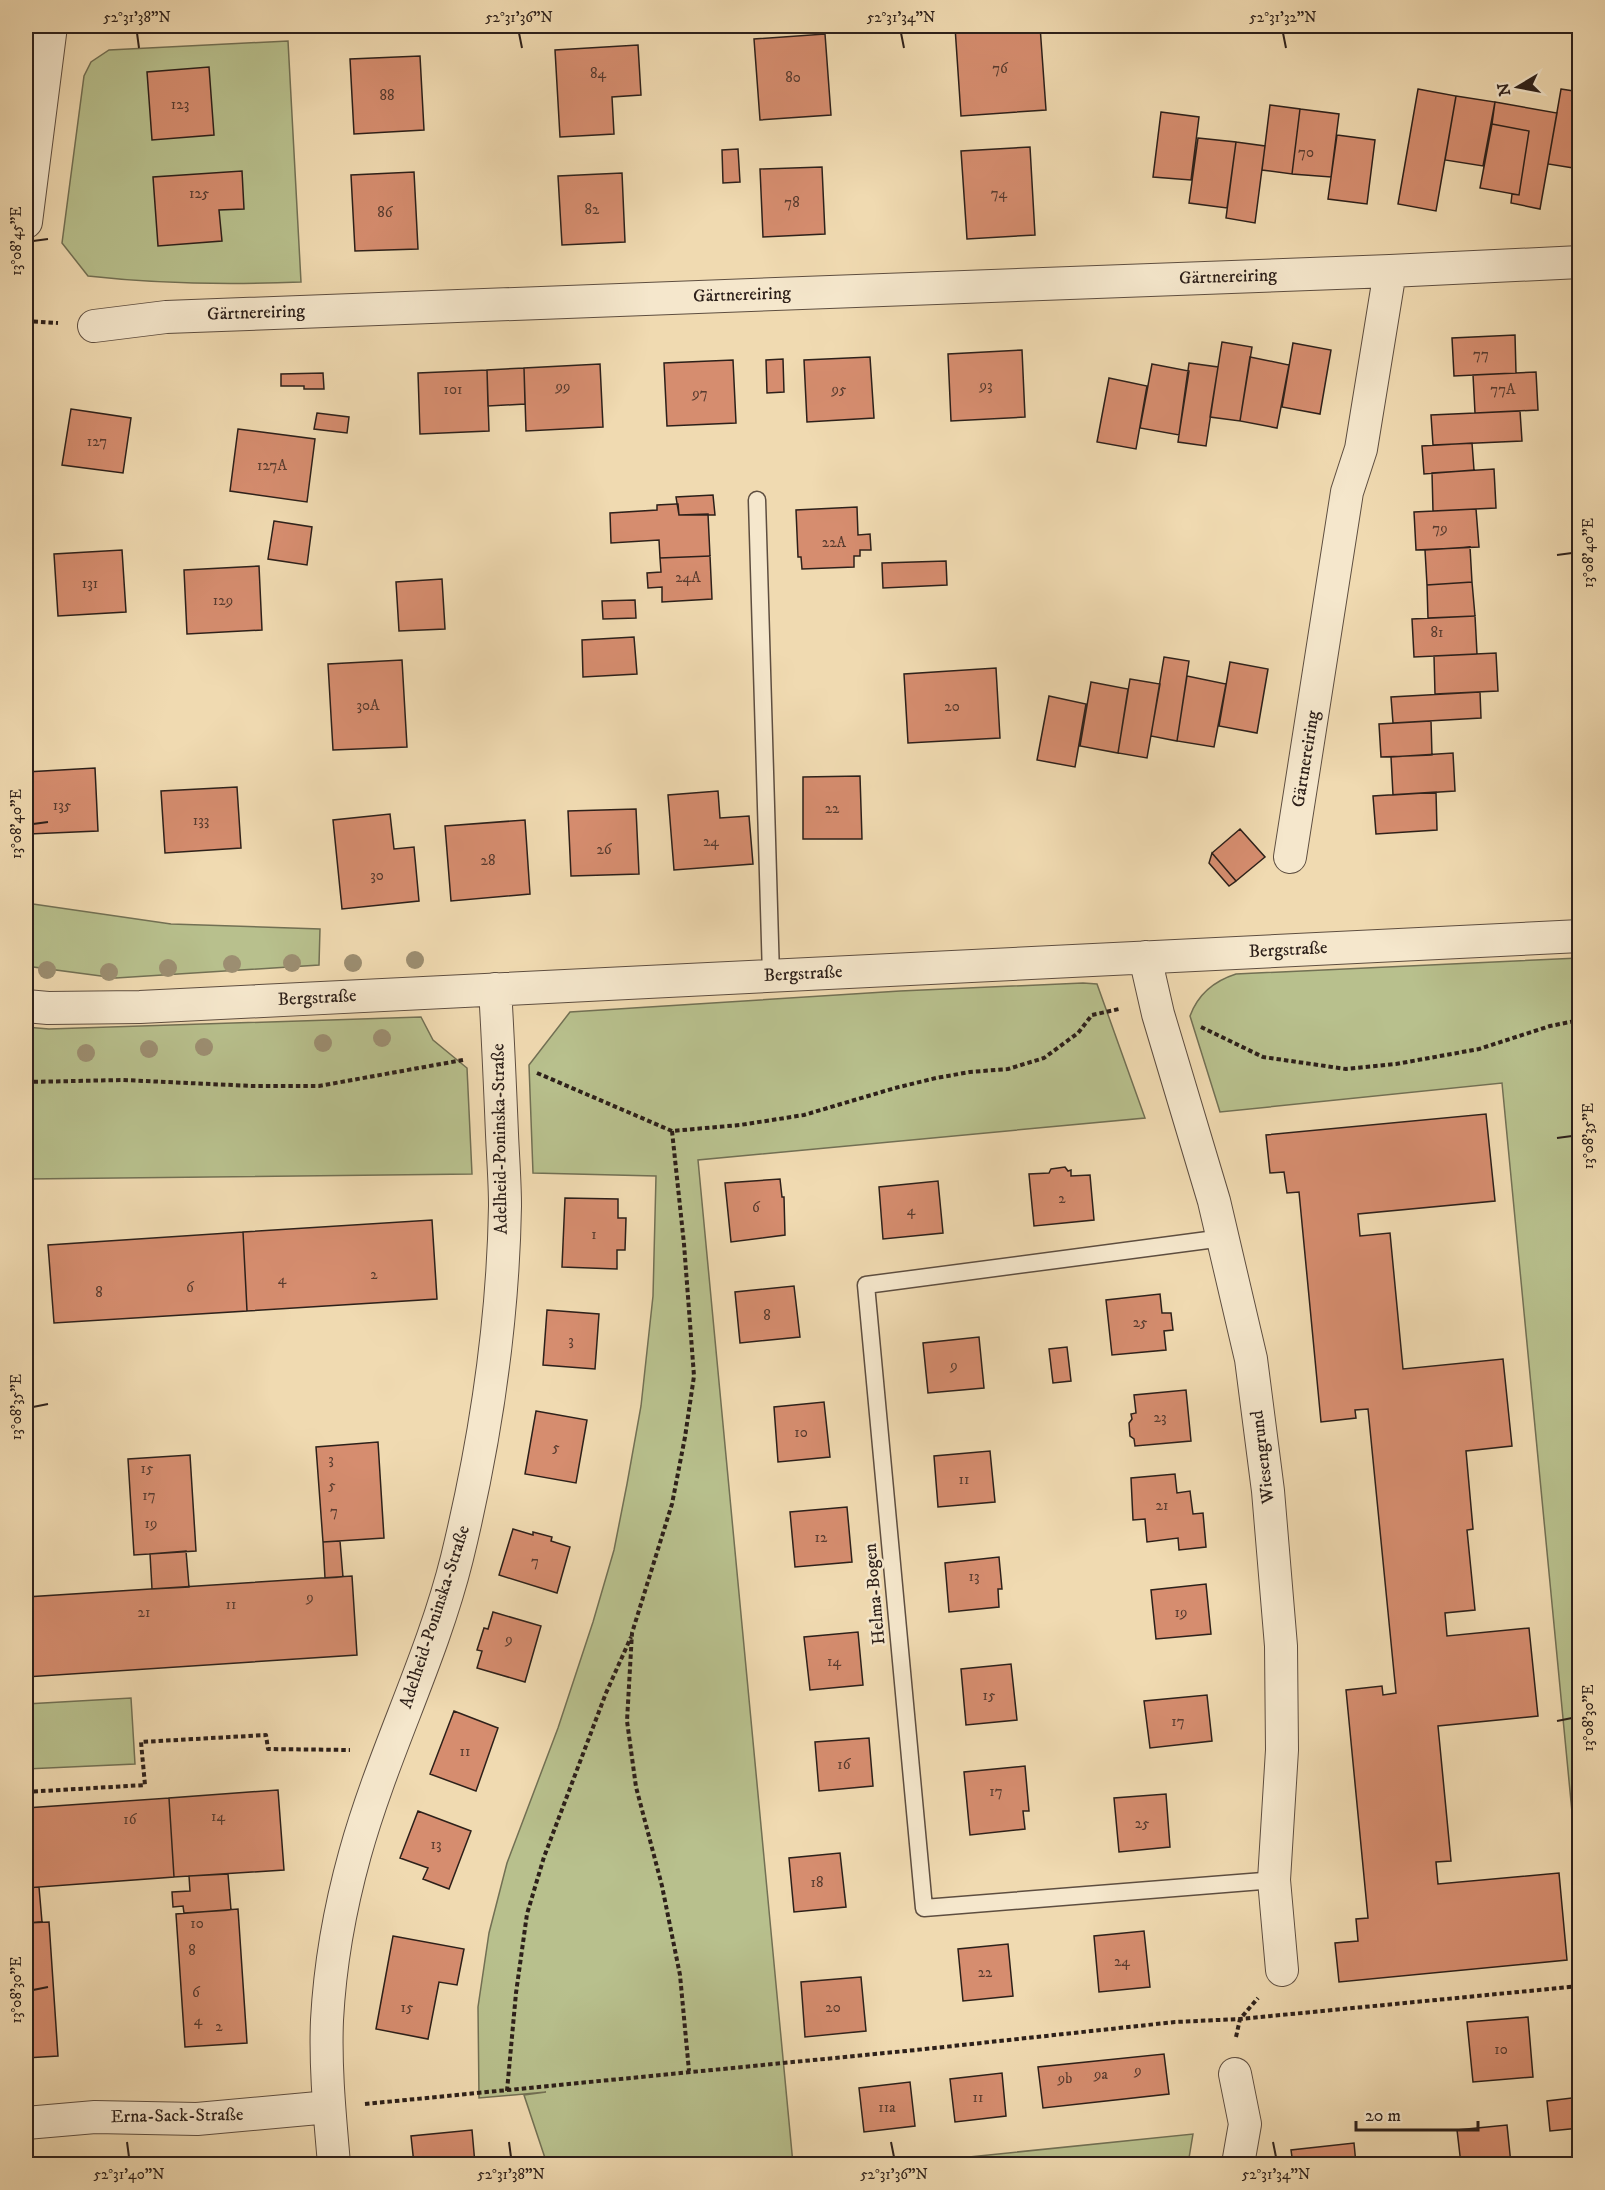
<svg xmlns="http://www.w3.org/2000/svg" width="1605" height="2190" font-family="'IM FELL DW Pica',serif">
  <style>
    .green { fill: #b8c08d; stroke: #727054; stroke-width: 1.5 }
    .building { fill: #d68d6f; stroke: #2d201a; stroke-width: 1.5 }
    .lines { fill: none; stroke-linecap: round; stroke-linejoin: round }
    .lane-casing { stroke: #5e4e40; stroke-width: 19 }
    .street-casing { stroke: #5e4e40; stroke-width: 34 }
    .path { stroke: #2d201a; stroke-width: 4; stroke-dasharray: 4.5 3; stroke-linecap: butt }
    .lane { stroke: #f5e7cc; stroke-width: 16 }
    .street { stroke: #f5e7cc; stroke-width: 32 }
    .tree { fill: #9c8e71 }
    .ticks { fill: none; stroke: #2d201a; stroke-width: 2 }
    .labels { text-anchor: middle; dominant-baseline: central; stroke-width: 5; stroke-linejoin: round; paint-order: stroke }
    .number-label { font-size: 15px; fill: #573b2f }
    .street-label { font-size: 18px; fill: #2d201a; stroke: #f5e7cc }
    .neatline { fill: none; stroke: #2d201a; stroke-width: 2 }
    .ticks-label { font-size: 15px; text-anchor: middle; fill: #2d201a }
  </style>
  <rect width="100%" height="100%" fill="#f0dab1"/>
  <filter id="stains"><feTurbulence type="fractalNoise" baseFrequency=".00333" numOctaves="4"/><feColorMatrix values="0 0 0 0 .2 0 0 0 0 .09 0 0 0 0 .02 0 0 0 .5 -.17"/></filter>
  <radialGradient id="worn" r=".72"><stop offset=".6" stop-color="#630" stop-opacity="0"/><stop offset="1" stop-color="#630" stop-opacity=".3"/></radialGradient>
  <path class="green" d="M288,41L301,282C229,285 159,284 88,276L62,243L84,76L91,62L109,50Z
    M26,903L171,924L320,929L319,965L116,978L26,966Z
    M1579,958H1580L1579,1885L1502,1083L1220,1112L1190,1016C1198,994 1214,981 1236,974Z
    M1083,983L1097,984L1145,1118L698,1160L793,2164H547L524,2095L546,2092L479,2098L478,2007L489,1933L507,1863L558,1728L593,1622L614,1550L627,1484L641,1406L653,1296L656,1176L533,1173L529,1065L570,1012L900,991Z
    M421,1017L433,1040L467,1068L472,1174L26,1179V1027L49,1029Z
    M131,1698L135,1764L26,1769V1704Z
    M1193,2134L1188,2164H900Z"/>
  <path class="building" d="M971,26H1040L1046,110L961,116L955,27Z
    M825,34L831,115L760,120L754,39Z
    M638,45L641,95L612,97L614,134L560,137L555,50Z
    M420,56L424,130L354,134L350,59Z
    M209,67L214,135L152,140L147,72Z
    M1418,89L1456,96L1436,211L1398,204Z
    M1561,89L1580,92V169L1548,164Z
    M1456,96L1495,102L1483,166L1445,160Z
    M1495,102L1557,113L1540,209L1511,203L1512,194L1519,195L1529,131L1492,124Z
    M1270,105L1300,109L1292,174L1262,170Z
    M1300,109L1339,114L1331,177L1292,174Z
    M1161,112L1199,117L1191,180L1153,177Z
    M1492,124L1529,131L1519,195L1480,188Z
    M1337,135L1375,140L1367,204L1328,199Z
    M1198,138L1236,142L1227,208L1189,203Z
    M1236,142L1265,146L1255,223L1226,218Z
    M1030,147L1035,235L967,239L961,151Z
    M738,149L740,182L723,183L722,150Z
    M822,167L825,234L763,237L760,169Z
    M242,171L244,209L219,210L222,241L158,246L153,177Z
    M414,172L418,249L355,251L351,175Z
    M622,173L625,242L562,245L558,176Z
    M1515,335L1516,373L1454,376L1452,338Z
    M1222,342L1252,347L1240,421L1210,417Z
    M1293,343L1331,350L1320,414L1282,407Z
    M1022,350L1025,417L951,421L948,354Z
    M870,357L874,418L807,422L804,360Z
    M1250,357L1289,365L1277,428L1240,421Z
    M783,359L784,392L767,393L766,360Z
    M733,360L736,423L667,426L664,363Z
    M1189,363L1218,367L1206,446L1178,442Z
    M600,364L603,427L526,431L524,368Z
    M1152,364L1189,371L1179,435L1140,428Z
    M524,368L525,404L488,406L487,370Z
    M487,370L489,431L420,434L418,373Z
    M1536,372L1538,410L1475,413L1473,375Z
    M323,373L324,389H304V386H281V374Z
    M1109,378L1147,386L1136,449L1097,442Z
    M71,409L131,418L123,473L62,465Z
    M1520,411L1522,441L1433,445L1431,415Z
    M317,413L349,417L347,433L314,429Z
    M238,429L315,439L307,502L230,491Z
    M1472,443L1474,470L1424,474L1422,446Z
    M1494,469L1496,508L1433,511L1432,473Z
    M713,495L715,515H679L676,497Z
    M676,504H678L679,515L708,514L710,556L660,558L659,540L611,543L610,513L657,510V505Z
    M857,507L858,535L870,534L871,550H860V556H854V567L802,569L801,557H798L796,510Z
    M1476,509L1479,547L1416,550L1414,512Z
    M274,521L312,527L307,565L268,559Z
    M1470,547L1472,582L1427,585L1425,550Z
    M122,550L126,612L58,616L54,554Z
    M710,556L712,599L662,602V587L648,588L647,573L661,572L660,558Z
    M946,561L947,585L883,588L882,563Z
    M259,566L262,630L187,634L184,570Z
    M442,579L445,629L399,631L396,582Z
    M1472,582L1475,616L1428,618L1427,585Z
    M635,600L636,618L603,619L602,601Z
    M1475,616L1477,654L1414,657L1412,619Z
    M634,637L637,674L583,677L582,640Z
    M1496,653L1498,691L1435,694L1434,656Z
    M1164,657L1189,661L1177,741L1151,736Z
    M402,660L407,747L333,750L328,664Z
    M1230,662L1268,669L1257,733L1219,726Z
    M996,668L1000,738L908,743L904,674Z
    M1187,676L1226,684L1214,747L1177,741Z
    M1130,679L1160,684L1147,758L1118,753Z
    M1091,682L1128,689L1118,753L1080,746Z
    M1480,692L1481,718L1393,723L1391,697Z
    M1049,696L1086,704L1075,767L1037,760Z
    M1431,721L1432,755L1381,757L1379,724Z
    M1453,753L1455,791L1393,795L1391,757Z
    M95,768L98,831L29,834L26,772Z
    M860,776L862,839H803V777Z
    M237,787L241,848L165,853L161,791Z
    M718,791L720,818L749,816L753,864L674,870L668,795Z
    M1436,792L1437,830L1376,834L1373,796Z
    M636,809L639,874L571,876L568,811Z
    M390,814L394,849L414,847L419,901L342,909L333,820Z
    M525,820L530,894L451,901L445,826Z
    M1240,829L1265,857L1236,881L1212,853Z
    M1212,853L1236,881L1229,886L1209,863Z
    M1486,1114L1495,1201L1358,1214L1360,1236L1390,1233L1403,1369L1503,1359L1512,1446L1466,1451L1473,1529L1467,1530L1475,1610L1445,1613L1447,1636L1529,1628L1538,1716L1438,1726L1451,1861L1436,1862L1438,1884L1559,1873L1567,1960L1339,1982L1335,1943L1358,1941L1356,1919L1368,1918L1346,1690L1382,1686L1383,1695L1396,1693L1368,1409L1355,1410L1356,1418L1321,1422L1299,1192L1287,1193L1284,1172L1270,1173L1266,1135Z
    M1065,1167L1068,1171L1071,1170V1176L1090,1175L1094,1220L1034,1226L1029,1174L1049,1173L1051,1169Z
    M780,1179L782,1197H784L785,1235L731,1242L725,1183Z
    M938,1181L943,1233L883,1239L879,1187Z
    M565,1198L618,1199V1218H626L625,1250H617V1269L562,1267Z
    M432,1220L437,1299L247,1311L243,1232Z
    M243,1232L247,1311L54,1323L48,1245Z
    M794,1286L800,1337L740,1343L735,1292Z
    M1160,1294L1162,1313H1171L1173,1330L1164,1331L1166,1350L1112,1355L1106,1300Z
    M547,1310L599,1314L595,1369L543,1365Z
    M979,1337L984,1388L928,1393L923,1343Z
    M1067,1347L1071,1381L1053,1383L1049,1349Z
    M1186,1390L1191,1441L1135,1446L1134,1439L1130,1436L1129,1423L1132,1419L1131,1414L1136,1413L1134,1395Z
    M824,1402L830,1457L778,1462L774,1407Z
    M536,1411L587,1420L576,1483L525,1474Z
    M378,1442L384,1538L323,1542L316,1447Z
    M990,1451L995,1502L938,1507L934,1456Z
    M190,1455L196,1551L134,1555L128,1459Z
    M1175,1474L1177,1493L1190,1491L1193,1514L1203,1513L1206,1547L1179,1550L1178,1538L1147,1542L1145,1519L1133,1520L1131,1478Z
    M847,1507L852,1562L795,1567L790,1512Z
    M513,1529L533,1535V1532L552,1537L551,1541L570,1547L557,1593L499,1575Z
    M340,1541L343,1577L325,1578L323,1542Z
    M186,1551L189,1587L152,1589L150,1554Z
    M999,1557L1002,1589H998L999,1607L949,1612L945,1563Z
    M352,1576L357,1655L26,1677V1597Z
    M1206,1584L1211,1634L1156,1639L1151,1590Z
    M493,1612L541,1626L525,1682L477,1668L482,1651L477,1650L484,1628L488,1629Z
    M858,1632L863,1685L810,1690L804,1637Z
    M1011,1664L1017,1720L966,1725L961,1669Z
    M1207,1695L1212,1741L1150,1748L1144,1701Z
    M454,1711L498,1728L476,1791L430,1774Z
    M869,1738L873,1786L819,1791L815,1742Z
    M1025,1766L1029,1811H1023L1025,1829L970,1835L964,1772Z
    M278,1790L284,1870L174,1877L169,1798Z
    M1166,1794L1170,1847L1119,1852L1114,1798Z
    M169,1798L174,1877L26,1888V1808Z
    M418,1811L471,1831L449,1889L423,1879L428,1868L400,1858Z
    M840,1853L846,1907L794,1912L789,1858Z
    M228,1874L231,1910L184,1913L183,1906L173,1907L172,1892L190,1891L189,1876Z
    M39,1887L42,1922L26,1923V1888Z
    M238,1909L247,2043L185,2047L176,1914Z
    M49,1922L58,2056L26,2058V1923Z
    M1144,1931L1150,1987L1099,1992L1094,1936Z
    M393,1936L464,1949L457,1985L439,1982L428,2039L376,2029Z
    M1008,1944L1013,1996L963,2001L958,1949Z
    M861,1977L866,2031L805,2037L801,1982Z
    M1528,2017L1533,2077L1473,2082L1467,2022Z
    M1164,2054L1169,2094L1043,2108L1038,2067Z
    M1002,2073L1006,2116L955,2122L950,2079Z
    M910,2082L915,2126L864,2132L859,2088Z
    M1580,2097V2128L1550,2131L1547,2101Z
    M1507,2125L1511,2164H1461L1457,2130Z
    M472,2130L475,2164H414L411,2136Z
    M1354,2143L1356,2164H1293L1291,2150Z"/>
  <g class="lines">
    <defs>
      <path id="lane" d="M757,500L771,976
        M1223,1238L866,1285L924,1908L1274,1880"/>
      <path id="street" d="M26,222L51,26
        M94,326L166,317L1390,271L1580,262
        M1290,857L1347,492L1361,449L1390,271
        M1145,957L1158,1014L1214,1201L1251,1359L1268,1491L1281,1646L1282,1750L1274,1880L1282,1970
        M26,1006L48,1008L140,1007L1580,936
        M1235,2074L1245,2124L1238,2164
        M26,2123L95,2117L197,2119L329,2107
        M334,2164C330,2117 325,2068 327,2020C330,1964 340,1908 355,1854C383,1753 432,1659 457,1558C485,1443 503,1324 505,1206C505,1182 503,1158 502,1134C500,1086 498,1037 495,989"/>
    </defs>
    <use href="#lane" class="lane-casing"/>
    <use href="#street" class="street-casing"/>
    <path class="path" d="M26,321L58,323
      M1201,1027L1263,1057L1346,1069L1396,1064L1479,1049L1550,1026L1580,1020
      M537,1073L672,1131L740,1125L804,1115L895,1088L936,1078L970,1072L1008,1069L1044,1058L1078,1033L1092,1015L1119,1009
      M26,1082L123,1080L253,1086H319L463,1060
      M672,1131L684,1244L694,1376L685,1437L672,1504L632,1633L627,1721L636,1787L662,1886L680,1975L689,2071
      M26,1443V1450
      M26,1792L145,1785L141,1742L266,1735L268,1749L350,1750
      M1236,2037L1240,2019L1258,1998
      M507,2091L516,1993L527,1914L544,1857L606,1693L631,1637
      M365,2104L916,2050L1175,2022L1240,2019L1580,1986"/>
    <use href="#lane" class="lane"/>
    <use href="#street" class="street"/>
  </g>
  <g class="tree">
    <circle cx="415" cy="960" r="9"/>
    <circle cx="292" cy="963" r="9"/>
    <circle cx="353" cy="963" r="9"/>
    <circle cx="232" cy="964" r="9"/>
    <circle cx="168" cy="968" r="9"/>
    <circle cx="47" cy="970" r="9"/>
    <circle cx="109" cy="972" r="9"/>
    <circle cx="382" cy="1038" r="9"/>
    <circle cx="323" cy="1043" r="9"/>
    <circle cx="204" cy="1047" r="9"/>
    <circle cx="149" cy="1049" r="9"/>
    <circle cx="86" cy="1053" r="9"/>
  </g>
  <path class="ticks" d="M137,33L139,48M519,33L522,48M901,33L904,48M1283,33L1286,48M33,241L48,239M1557,555L1572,553M33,824L48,822M1557,1138L1572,1136M33,1407L48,1404M1557,1721L1572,1718M33,1990L48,1987M127,2142L129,2157M509,2142L511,2157M891,2142L894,2157M1273,2142L1276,2157"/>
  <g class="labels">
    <g class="number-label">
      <text x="1000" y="68">76</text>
      <text x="598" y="73">84</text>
      <text x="793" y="77">80</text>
      <text x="387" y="95">88</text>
      <text x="180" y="104">123</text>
      <text x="1306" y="152">70</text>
      <text x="199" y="193">125</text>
      <text x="999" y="193">74</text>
      <text x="792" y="202">78</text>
      <text x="592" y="209">82</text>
      <text x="385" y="212">86</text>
      <text x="1481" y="354">77</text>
      <text x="986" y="385">93</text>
      <text x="563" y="386">99</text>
      <text x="453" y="389">101</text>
      <text x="839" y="389">95</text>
      <text x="1503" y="389">77A</text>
      <text x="700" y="393">97</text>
      <text x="97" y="441">127</text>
      <text x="272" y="465">127A</text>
      <text x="1440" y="528">79</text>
      <text x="834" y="542">22A</text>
      <text x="688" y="577">24A</text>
      <text x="90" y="583">131</text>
      <text x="223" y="600">129</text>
      <text x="1437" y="632">81</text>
      <text x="368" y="705">30A</text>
      <text x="952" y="706">20</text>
      <text x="62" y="805">135</text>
      <text x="832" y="808">22</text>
      <text x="201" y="820">133</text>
      <text x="711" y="841">24</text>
      <text x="604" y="849">26</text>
      <text x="488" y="860">28</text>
      <text x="377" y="875">30</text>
      <text x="1062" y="1198">2</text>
      <text x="756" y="1207">6</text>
      <text x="911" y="1210">4</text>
      <text x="594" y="1234">1</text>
      <text x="374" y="1274">2</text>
      <text x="282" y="1279">4</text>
      <text x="190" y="1287">6</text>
      <text x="99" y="1292">8</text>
      <text x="767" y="1315">8</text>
      <text x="1140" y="1322">25</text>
      <text x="571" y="1340">3</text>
      <text x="954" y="1365">9</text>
      <text x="1160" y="1417">23</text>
      <text x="801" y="1432">10</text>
      <text x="556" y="1447">5</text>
      <text x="331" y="1459">3</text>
      <text x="147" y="1468">15</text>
      <text x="964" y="1479">11</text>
      <text x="332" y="1485">5</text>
      <text x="149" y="1495">17</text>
      <text x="1162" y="1505">21</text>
      <text x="334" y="1511">7</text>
      <text x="151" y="1523">19</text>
      <text x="821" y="1537">12</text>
      <text x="535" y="1561">7</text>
      <text x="974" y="1576">13</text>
      <text x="310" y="1597">9</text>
      <text x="231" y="1604">11</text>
      <text x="144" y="1612">21</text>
      <text x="1181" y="1612">19</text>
      <text x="509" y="1639">9</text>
      <text x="834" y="1661">14</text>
      <text x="989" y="1695">15</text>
      <text x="1178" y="1721">17</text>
      <text x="465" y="1751">11</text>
      <text x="844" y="1764">16</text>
      <text x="996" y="1791">17</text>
      <text x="218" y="1816">14</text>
      <text x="130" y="1819">16</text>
      <text x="1142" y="1823">25</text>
      <text x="436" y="1844">13</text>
      <text x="817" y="1882">18</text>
      <text x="197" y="1923">10</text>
      <text x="192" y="1950">8</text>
      <text x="1122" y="1961">24</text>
      <text x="985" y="1972">22</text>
      <text x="196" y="1992">6</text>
      <text x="407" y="2007">15</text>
      <text x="833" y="2007">20</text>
      <text x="198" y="2020">4</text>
      <text x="219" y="2026">2</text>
      <text x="1501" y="2049">10</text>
      <text x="1138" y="2070">9</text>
      <text x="1101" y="2074">9a</text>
      <text x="1065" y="2078">9b</text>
      <text x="978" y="2097">11</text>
      <text x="887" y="2107">11a</text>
    </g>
    <g class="street-label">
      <text transform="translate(1228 277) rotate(-2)">Gärtnereiring</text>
      <text transform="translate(742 295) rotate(-2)">Gärtnereiring</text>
      <text transform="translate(256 313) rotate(-2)">Gärtnereiring</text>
      <text transform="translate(1306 759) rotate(-81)">Gärtnereiring</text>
      <text transform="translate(1288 950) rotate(-3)">Bergstraße</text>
      <text transform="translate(803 974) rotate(-3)">Bergstraße</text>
      <text transform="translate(317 998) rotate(-3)">Bergstraße</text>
      <text transform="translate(500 1139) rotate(-91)">Adelheid-Poninska-Straße</text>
      <text transform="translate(1263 1457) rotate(-97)">Wiesengrund</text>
      <text transform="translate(875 1594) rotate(-95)">Helma-Bogen</text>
      <text transform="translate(435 1617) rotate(-72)">Adelheid-Poninska-Straße</text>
      <text transform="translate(177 2116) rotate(-1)">Erna-Sack-Straße</text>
    </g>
  </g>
  <rect width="1605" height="2190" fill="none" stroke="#f0dab1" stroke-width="66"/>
  <g transform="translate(1518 87) rotate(260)" stroke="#f5e7cc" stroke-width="4.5" paint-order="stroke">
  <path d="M0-4.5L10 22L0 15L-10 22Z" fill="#2d201a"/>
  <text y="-9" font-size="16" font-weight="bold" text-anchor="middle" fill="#2d201a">N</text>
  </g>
  <path d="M1356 2121v9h122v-9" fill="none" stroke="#2d201a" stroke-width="3"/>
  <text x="1365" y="2121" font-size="18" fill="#2d201a" stroke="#f5e7cc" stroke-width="4.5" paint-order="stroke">20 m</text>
  <rect x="33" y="33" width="1539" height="2124" class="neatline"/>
  <g class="ticks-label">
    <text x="137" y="22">52°31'38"N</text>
    <text x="519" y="22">52°31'36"N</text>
    <text x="901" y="22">52°31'34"N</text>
    <text x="1283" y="22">52°31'32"N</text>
    <text transform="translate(16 241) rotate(-90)" y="5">13°08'45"E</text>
    <text transform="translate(1588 553) rotate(-90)" y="5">13°08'40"E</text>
    <text transform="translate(16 824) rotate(-90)" y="5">13°08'40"E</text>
    <text transform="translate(1588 1136) rotate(-90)" y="5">13°08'35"E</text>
    <text transform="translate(16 1407) rotate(-90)" y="5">13°08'35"E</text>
    <text transform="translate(1588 1718) rotate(-90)" y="5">13°08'30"E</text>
    <text transform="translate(16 1990) rotate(-90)" y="5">13°08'30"E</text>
    <text x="129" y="2179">52°31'40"N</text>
    <text x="511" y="2179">52°31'38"N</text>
    <text x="894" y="2179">52°31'36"N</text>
    <text x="1276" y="2179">52°31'34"N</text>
  </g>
  <rect width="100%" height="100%" filter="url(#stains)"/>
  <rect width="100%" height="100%" fill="url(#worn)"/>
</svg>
